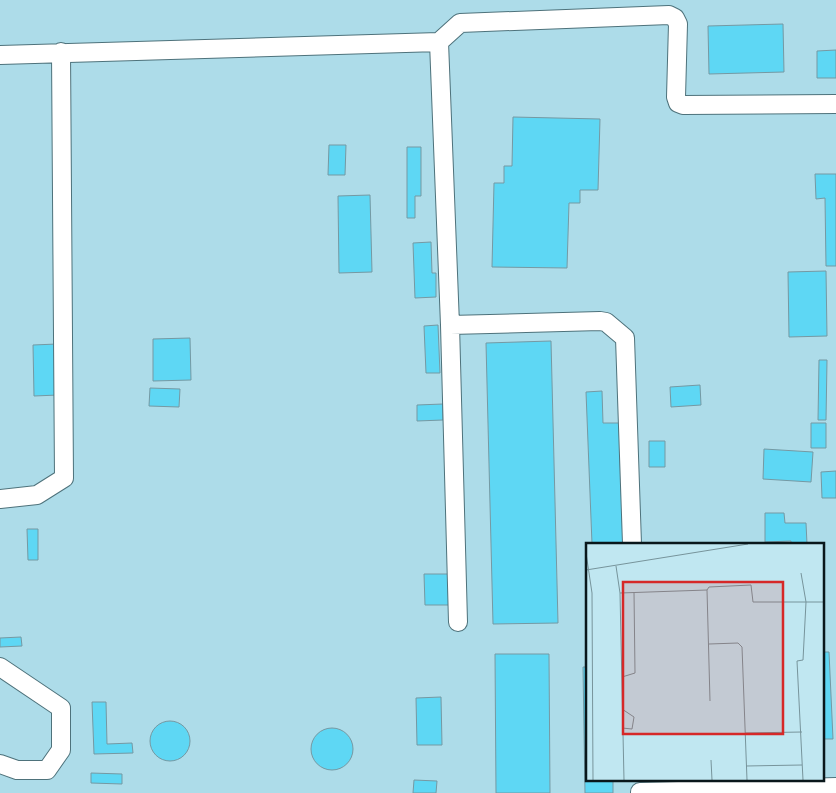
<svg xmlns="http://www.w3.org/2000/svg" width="836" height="793" font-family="'Public Sans',sans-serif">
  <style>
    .built { fill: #addce9; fill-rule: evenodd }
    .building { fill: #5ed7f4; stroke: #7599a3 }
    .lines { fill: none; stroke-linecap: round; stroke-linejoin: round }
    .minor-casing { stroke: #4e727b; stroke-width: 20 }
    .minor { stroke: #fff; stroke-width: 18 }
    .inset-road { fill: none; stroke: #77949b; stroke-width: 1 }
    .view { fill: #d62828; fill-opacity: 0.15; stroke: #d62828; stroke-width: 2.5 }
    .inset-edge { fill: none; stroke: #09171b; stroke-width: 2.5 }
  </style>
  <rect width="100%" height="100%" fill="#c0e7f1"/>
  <path class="built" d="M0,0H836V793H0ZM587,544H822V779H587Z"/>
  <path class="building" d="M783,24L784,72L709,74L708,26Z
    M836,50V78H817V51Z
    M513,117L600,119L598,190H580V203H569L567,268L492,267L494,183H504V166H512Z
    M329,145H346L345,175H328Z
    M407,147H421V196H415V218H407Z
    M815,174H836V266H826L825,198L816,199Z
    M370,195L372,272L339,273L338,196Z
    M431,242L432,273H436V297L415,298L413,243Z
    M826,271L827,336L789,337L788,272Z
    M438,325L440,373H426L424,326Z
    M190,338L191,380L153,381V339Z
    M551,341L558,623L493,624L486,343Z
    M57,344L58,395L34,396L33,345Z
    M819,360H827L826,420H818Z
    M700,385L701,405L671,407L670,387Z
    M150,388L180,389L179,407L149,406Z
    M602,391L603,423H619L623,544H592L586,392Z
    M443,404V420L417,421V405Z
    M811,423H826V448H811Z
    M649,441H665V467H649Z
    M764,449L813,452L811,482L763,479Z
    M836,471V498H822L821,472Z
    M765,513H784L785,523H806L807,544H791V541L765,542Z
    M27,529H38V560H28Z
    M424,574H449L450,605H425Z
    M21,637L22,646L0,647V638Z
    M822,652H829L833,739H822Z
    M495,654H549L550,793H496Z
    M583,667H587V779H613V793H585Z
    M441,697L442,745H417L416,698Z
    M92,702H106L107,744L132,743L133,753L94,754Z
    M150 741a20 20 0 1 1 40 0a20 20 0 1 1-40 0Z
    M311 749a21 21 0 1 1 42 0a21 21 0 1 1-42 0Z
    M91,773L122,774V784L91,783Z
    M414,780L437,781L436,793H413Z"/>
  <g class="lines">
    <defs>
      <path id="minor" d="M0,55L439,42
        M450,325L600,321L606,322L625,338L632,544
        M0,499L37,495L64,478L61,52
        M458,622L450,325L439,42L460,23L669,15L675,18L678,24L676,97L678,103L683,105L836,104
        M0,667L61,708V750L47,770H17L0,764
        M640,792L836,787"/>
    </defs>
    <use href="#minor" class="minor-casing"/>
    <use href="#minor" class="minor"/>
  </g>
  <g transform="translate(586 543)">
    <rect width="238" height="238" fill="#c0e7f1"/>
    <path class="inset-road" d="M0,10L6,50L7,237M30,23L34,50L38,237M0,27L162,1M215,30L220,59L217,117L211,118L217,237M34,50L121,47M123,101L152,100L156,104L161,237M36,134L49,130L48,49M124,158L121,47L123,44L165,42L167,59H238M36,166L48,174L46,186L36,185M159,190L216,189M125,217L126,237M160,223L216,222"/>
    <path class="view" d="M37,39H197V191H37Z"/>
    <rect width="238" height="238" class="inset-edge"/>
  </g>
</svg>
